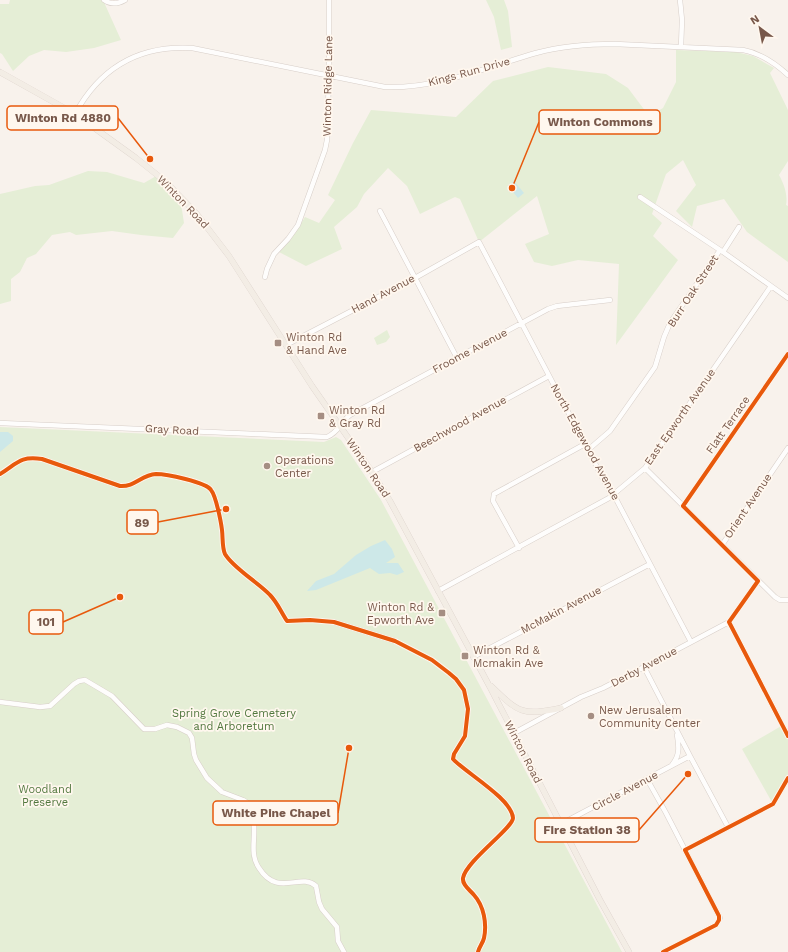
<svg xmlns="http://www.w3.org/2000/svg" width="788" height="952" font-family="'Work Sans',sans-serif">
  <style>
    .green { fill: #e5eed6 }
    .water { fill: #cde8e8 }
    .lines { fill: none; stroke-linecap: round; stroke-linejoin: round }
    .minor-casing { stroke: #d7cec8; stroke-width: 5.5 }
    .major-casing { stroke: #dacfc9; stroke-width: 6 }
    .minor { stroke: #fefdfc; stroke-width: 4.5 }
    .major { stroke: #f3ede5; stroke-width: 5.5 }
    .cycleway-casing { stroke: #fff7ee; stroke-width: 6 }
    .cycleway { stroke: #e8590c; stroke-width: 4 }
    .poi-dot { fill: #a58e83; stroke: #fff7ee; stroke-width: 1.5 }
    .labels { text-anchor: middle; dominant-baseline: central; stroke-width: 3.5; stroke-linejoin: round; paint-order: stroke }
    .street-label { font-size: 11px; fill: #78584a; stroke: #fff7ee }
    .poi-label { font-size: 11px; fill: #78584a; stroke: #fff7ee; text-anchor: start }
    .park-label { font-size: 11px; fill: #52783f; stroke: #fff7ee }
    .leader { fill: none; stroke: #e8590c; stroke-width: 1.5 }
    .callout-dot { fill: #e8590c; stroke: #fff7ee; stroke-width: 1.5 }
    .callout { fill: #fff7ee; stroke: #e8590c; stroke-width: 1.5 }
    .callout-label { font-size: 12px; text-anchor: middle; font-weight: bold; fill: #78584a }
  </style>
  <rect width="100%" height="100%" fill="#f8f2ec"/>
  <path class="green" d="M10,0H103L121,40L94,48L66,52L44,50L29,56L13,71L2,54L0,53V4H9Z
    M486,0H504L508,11L512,47L501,50L494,17Z
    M676,50L736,52L753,56L774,68L770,73L788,110V161L779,175C784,184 788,195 786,205L788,206V262L747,232L724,199L697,206L692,227L676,211L696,185L683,160L666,174L652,214L662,223L653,236L678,260L616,345L619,264L578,260L552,266L534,262L525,244L549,234L537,196L479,242L460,199L455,197L420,214L407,186L388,168L364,194L357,207L334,227L342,249L306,266L279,252L293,236L305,217L319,223L335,200L328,195L353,143L371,110L456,117L493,81L548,67L606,74L628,88L649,116L663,108L676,82Z
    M88,171L107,172L144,183L158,175L180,197L184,223L173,238L141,235L112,231L76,235L70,232L52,235L36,254L27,258L20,272L11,279V301L0,304V194L35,186L49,185Z
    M387,330L390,337L386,342L377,345L374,338Z
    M0,427L324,442L336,437L341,440L381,500L622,952H0Z
    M783,725L788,736V778L773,804L742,749Z"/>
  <path class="water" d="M514,181L524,193L518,198L508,186Z
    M0,432H8L13,436V441L0,452Z
    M385,540L392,549L395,557L386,563H398L404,572L397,575L390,573L379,574L370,568L316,590L307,591L316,581L334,574L356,555L371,546Z"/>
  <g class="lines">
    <defs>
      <path id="minor" d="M104,0C111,5 118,4 125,0
        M680,0L682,20L681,47
        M75,114C100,68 139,45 192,48L385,87C437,89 487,67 536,53C562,46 589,44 615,44L743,50C760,53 775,63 788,75
        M640,197L723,252L788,298
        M380,211L457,358
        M723,252L739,227
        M265,277L267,269L274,254L288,239L298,225L325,150L327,140L329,76V0
        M286,345L415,278L479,242L610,492L616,499L691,642
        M0,423L327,437C338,433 341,422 350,415L548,309L557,306L610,300
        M588,450L610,431L655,367L664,337L670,323L720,250
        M645,468L775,597L780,600H788
        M372,472L549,376
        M0,474C18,463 19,456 42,459L120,486C135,487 141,475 156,474C166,474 206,482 211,490C216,496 221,522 222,530C223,538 222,548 225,554C233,568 259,583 270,595C277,602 281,612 287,621L310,620L334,622L395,641L432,660L449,673L456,679L464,690L468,709L465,736L454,754L453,759C466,773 512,799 513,818C513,828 466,861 463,878C462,885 470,890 474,895C484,906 487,924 484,938C483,943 479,947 478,952
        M683,506L788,354
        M722,545L788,448
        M519,548L493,501L494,494L585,444
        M438,591L609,498L645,468L771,286
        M729,622L788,736
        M473,657L650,564
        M644,667L690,756L728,827
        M0,702L40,707L50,706L74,684L79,681L85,680L112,696L144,729H155L167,725L177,727L189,733L192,738L194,754L196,760L207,778L222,792L243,800L251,805C252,812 254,819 254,826C255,841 250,855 259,868C278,898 300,872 316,886L319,902L322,909L337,927L338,941L344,952
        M514,733L581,697L603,688L644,667L729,622L758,581
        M672,765C680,755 679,747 677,735
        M647,779L666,813L720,918L716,925L663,952
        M561,824L690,756
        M685,850L773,804L788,778"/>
      <path id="major" d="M0,72L75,114L136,158L166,182L196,213L229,256L312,386L372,472L390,501L491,689L600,900L629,952
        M491,686C519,713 522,716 561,708"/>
    </defs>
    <use href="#minor" class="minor-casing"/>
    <use href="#major" class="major-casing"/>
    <use href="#minor" class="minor"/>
    <use href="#major" class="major"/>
    <defs>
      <path id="cycleway" d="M788,354L683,506L758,581L729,622L788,736
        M0,474C18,463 19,456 42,459L120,486C135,487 141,475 156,474C166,474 206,482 211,490C216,496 221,522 222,530C223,538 222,548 225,554C233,568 259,583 270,595C277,602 281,612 287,621L310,620L334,622L395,641L432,660L449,673L456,679L464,690L468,709L465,736L454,754L453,759C466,773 512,799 513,818C513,828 466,861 463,878C462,885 470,890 474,895C484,906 487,924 484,938C483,943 479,947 478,952
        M663,952L716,925L719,920V916L685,850L773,804L788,778"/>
    </defs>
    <use href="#cycleway" class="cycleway-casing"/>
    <use href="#cycleway" class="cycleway"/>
  </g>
  <g class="poi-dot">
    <rect x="274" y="339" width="8" height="8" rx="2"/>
    <rect x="317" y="412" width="8" height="8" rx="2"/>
    <circle cx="267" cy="466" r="4"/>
    <rect x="438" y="609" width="8" height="8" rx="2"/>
    <rect x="461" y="652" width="8" height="8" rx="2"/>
    <circle cx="591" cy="716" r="4"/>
  </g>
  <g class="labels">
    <g class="street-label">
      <text transform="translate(469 72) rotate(-15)">Kings Run Drive</text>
      <text transform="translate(328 86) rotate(-89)">Winton Ridge Lane</text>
      <text transform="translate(183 202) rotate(46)">Winton Road</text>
      <text transform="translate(693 291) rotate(-57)">Burr Oak Street</text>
      <text transform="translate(383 294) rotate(-28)">Hand Avenue</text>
      <text transform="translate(470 351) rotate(-28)">Froome Avenue</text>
      <text transform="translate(680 417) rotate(-55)">East Epworth Avenue</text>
      <text transform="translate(460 424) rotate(-29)">Beechwood Avenue</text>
      <text transform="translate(728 425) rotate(-55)">Flatt Terrace</text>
      <text transform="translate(172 430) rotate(3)">Gray Road</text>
      <text transform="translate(585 442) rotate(61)">North Edgewood Avenue</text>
      <text transform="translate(368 468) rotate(56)">Winton Road</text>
      <text transform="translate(748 506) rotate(-56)">Orient Avenue</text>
      <text transform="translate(561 610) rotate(-28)">McMakin Avenue</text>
      <text transform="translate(644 667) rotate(-28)">Derby Avenue</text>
      <text transform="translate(523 752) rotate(63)">Winton Road</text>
      <text transform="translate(625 791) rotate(-28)">Circle Avenue</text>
    </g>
    <g class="poi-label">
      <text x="286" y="337">Winton Rd<tspan x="286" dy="13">&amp; Hand Ave</tspan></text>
      <text x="329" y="410">Winton Rd<tspan x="329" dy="13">&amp; Gray Rd</tspan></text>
      <text x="275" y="460">Operations<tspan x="275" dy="13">Center</tspan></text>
      <text x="434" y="607" text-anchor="end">Winton Rd &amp;<tspan x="434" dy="13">Epworth Ave</tspan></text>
      <text x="473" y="650">Winton Rd &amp;<tspan x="473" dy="13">Mcmakin Ave</tspan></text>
      <text x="599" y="710">New Jerusalem<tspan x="599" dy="13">Community Center</tspan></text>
    </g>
    <g class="park-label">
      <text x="234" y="713">Spring Grove Cemetery<tspan x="234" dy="13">and Arboretum</tspan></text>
      <text x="45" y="789">Woodland<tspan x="45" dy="13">Preserve</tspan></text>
    </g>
  </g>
  <path class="leader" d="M150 159L118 118M512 188L539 122M226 509L158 522M120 597L63 622M349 748L338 813M688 774L639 830"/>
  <g class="callout-dot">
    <circle cx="150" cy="159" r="4"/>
    <circle cx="512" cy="188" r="4"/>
    <circle cx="226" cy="509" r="4"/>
    <circle cx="120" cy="597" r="4"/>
    <circle cx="349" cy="748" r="4"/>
    <circle cx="688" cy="774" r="4"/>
  </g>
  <g class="callout">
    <rect x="7" y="106" width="111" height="24" rx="4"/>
    <rect x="539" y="110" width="121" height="24" rx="4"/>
    <rect x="127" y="510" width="31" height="24" rx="4"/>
    <rect x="29" y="610" width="34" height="24" rx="4"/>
    <rect x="213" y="801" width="125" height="24" rx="4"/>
    <rect x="535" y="818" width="104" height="24" rx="4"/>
  </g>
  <g class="callout-label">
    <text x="63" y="122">Winton Rd 4880</text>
    <text x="600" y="126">Winton Commons</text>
    <text x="142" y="527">89</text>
    <text x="46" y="626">101</text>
    <text x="276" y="817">White Pine Chapel</text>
    <text x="587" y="834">Fire Station 38</text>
  </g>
  <g transform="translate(760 28) rotate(328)" stroke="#fff7ee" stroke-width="3" paint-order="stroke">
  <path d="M0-3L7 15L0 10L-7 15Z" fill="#78584a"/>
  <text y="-6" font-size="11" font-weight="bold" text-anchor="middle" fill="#78584a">N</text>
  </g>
</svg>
